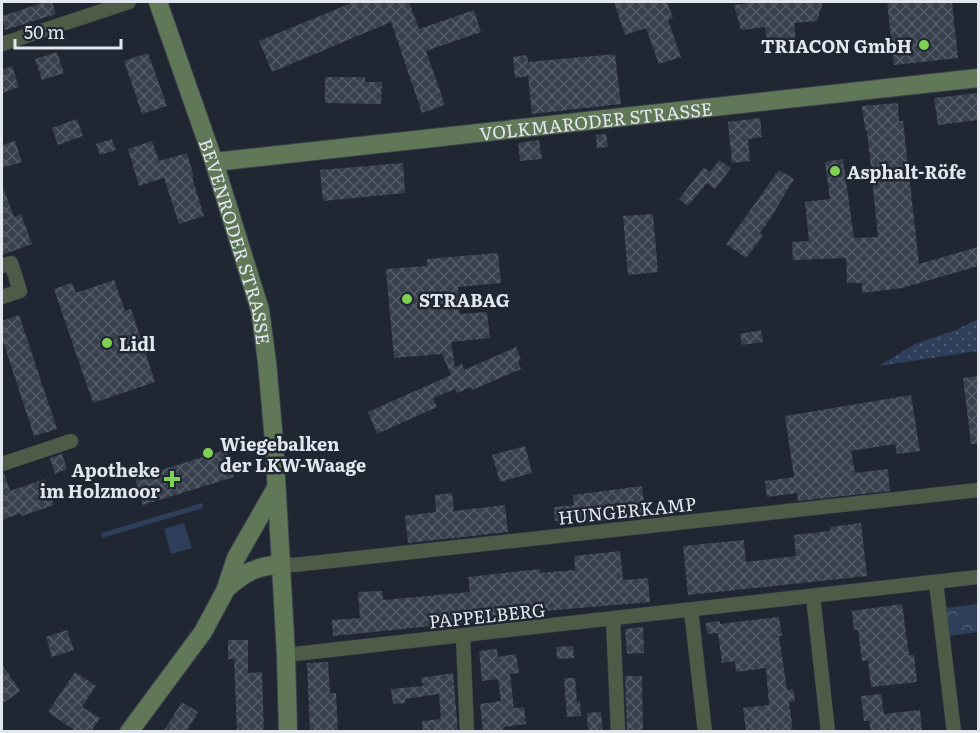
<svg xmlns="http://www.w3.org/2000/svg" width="980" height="733" font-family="Literata,serif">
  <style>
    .grass { fill: url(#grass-dots) }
    .forest { fill: url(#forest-crowns) }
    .pitch { fill: #2f3f5b }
    .building { fill: url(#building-cross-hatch) }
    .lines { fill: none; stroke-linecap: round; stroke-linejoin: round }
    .street-casing { stroke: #3b424d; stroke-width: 15 }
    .secondary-casing { stroke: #3b424d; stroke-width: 20 }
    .street { stroke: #4d5b47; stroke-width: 14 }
    .secondary { stroke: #617858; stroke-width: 18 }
    .poi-dot { fill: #7ed153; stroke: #202733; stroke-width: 2 }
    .labels { text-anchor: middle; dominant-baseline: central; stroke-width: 5; stroke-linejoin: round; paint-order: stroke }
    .poi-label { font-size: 18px; font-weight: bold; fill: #e2e6ef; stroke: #202733; text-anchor: start }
    .street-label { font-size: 18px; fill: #e2e6ef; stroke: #202733 }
  </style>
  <defs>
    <pattern id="grass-dots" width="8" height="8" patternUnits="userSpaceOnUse" patternTransform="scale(1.5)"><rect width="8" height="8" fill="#2f3f5b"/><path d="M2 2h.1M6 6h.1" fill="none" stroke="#4d5b73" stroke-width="1.8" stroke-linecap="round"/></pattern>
    <pattern id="forest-crowns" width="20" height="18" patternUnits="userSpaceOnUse" patternTransform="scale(1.5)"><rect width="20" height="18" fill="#2f3f5b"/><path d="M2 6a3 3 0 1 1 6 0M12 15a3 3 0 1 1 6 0" fill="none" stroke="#4d5b73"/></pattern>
    <pattern id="building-cross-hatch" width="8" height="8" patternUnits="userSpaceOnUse" patternTransform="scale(1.5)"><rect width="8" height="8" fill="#38404d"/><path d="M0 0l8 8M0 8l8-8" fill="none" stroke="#545c67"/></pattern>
  </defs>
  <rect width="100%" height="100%" fill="#202733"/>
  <path class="grass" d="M978,319V351L879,366L915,344L956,330Z"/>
  <path class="forest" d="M978,604V632L949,636L945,608Z"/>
  <path class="pitch" d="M202,503L203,508L102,538L101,533Z
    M184,523L192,548L171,554L164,529Z"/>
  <path class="building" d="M45,2H52L56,14L5,30L2,16Z
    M354,2H409L419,29L474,10L481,32L426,51L445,105L422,113L391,22L272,72L259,41Z
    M614,2H667L673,18L668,20L681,57L659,64L646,28L625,35Z
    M760,2H823L817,21L794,23L796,42L768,45L765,27L741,30L734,5Z
    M887,2H952L958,58L894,65Z
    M57,52L64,73L42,80L35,59Z
    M148,53L167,106L142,114L124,61Z
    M615,54L621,104L532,114L528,76L515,78L513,57L527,55L528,62Z
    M12,66L19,87L2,93V70Z
    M325,77H365V82H382L381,104L325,103Z
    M978,93V120L938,125L934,98Z
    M898,103L899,121H903L919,264L978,247V266L902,288L862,293V283H847L846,258L793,260L792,242L809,241L805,202L830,199L825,162L843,159L854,238L878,237L867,130H865L862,106Z
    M760,118L762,137L748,139L750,161L732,163L728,122Z
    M77,119L83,136L58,145L52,128Z
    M606,134L608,147L597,148L596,135Z
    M112,139L116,150L100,155L96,144Z
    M539,140L542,159L520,161L518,143Z
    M15,141L22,162L2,168V145Z
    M152,141L159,161L187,153L194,177H192L204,216L179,224L164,178L139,186L128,149Z
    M719,160L731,168L715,189L707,183L688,206L679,199L704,167L710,172Z
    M403,163L405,193L323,201L320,170Z
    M779,170L794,179L770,219L760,233L763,236L746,258L726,244Z
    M2,187H3L14,217L21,214L32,244L2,255Z
    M653,214L658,272L628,275L623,216Z
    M498,253L501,283L458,287L460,314L487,312L490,338L451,342L455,367L462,364L464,370L516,347L521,360L518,361L521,369L472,390L471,387L457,393L455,389L433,398L437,407L377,434L368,412L451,375L442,354L394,358L386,269L427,266V259Z
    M114,280L125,311L131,309L155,382L93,403L54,289L72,283L76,293Z
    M19,315L57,429L34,436L2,338V321Z
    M761,330L763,342L742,345L740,334Z
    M978,376V444H971L963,378Z
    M911,395L920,451L897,454L895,444L851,451L855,473L888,469L890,491L798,501L797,493L767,497L765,481L794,477L785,416Z
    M525,446L532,473L500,482L492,455Z
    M226,450L234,477L143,505L135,478Z
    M62,454L67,469L55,474L50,458Z
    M2,473H4L10,491L45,479L54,505L22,516L21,513L2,520Z
    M642,486L645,513L619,515L611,520L576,524V520L555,521L554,507L574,505L573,495Z
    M452,493L454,511L505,505L508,532L408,543L405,516L436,512L435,495Z
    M861,523L867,576L688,595L683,546L744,540L746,562L796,556L794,535L830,531V527Z
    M620,551L623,580L648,578L650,602L544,611L502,616V619L333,636L332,620L360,618L358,592L382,591L383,600L470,592L468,577L540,569V573L575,570L574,556Z
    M902,604L909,655H914L917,682L871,687L868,660L862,661L858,630H854L852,611Z
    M779,617L782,636H779L787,690L793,689L795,701L789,702L793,732H746L743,708L769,705L766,668L736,672L735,661L722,663L718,633L707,634L706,623L720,621V624Z
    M643,627L644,653L627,654L625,629Z
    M67,630L74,650L52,657L46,637Z
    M228,640H248V673L262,672L264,732H237L234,659H228Z
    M573,646L574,658L557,659L556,647Z
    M497,649L498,657L516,654L519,673L510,674L514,708L524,707L526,724L504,727L505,732H483L480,704L501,701L498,679L482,681L479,651Z
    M328,662L330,693H336L338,732H310L307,663Z
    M2,664L20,691L2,704Z
    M75,672L96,686L82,707L100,718L91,732H77L48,712Z
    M453,673L458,732H423L422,721L441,719L439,694L405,699L406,703L393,704L391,689L423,686L421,678Z
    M625,676H642L643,732H627Z
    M564,678H575L577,702L580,701L581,716L567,717Z
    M881,694L884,714L920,710L922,732H871L869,721H864L861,696Z
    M182,702L198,712L186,732H163Z
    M601,712L603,732H588L587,713Z"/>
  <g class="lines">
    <defs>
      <path id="street" d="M2,44L129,2
        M2,266L11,263L20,291L2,297
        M2,464L71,441
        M280,564L294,565L978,490
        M936,582L954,732
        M813,596L828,732
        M691,610L705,732
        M613,619L618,732
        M463,636L467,732
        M286,655L978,577"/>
      <g id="secondary">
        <path id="s1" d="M158,2L214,162L260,310L267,362L274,441L286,655L288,732"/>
        <path id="s2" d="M214,162L978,78"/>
        <path d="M226,589C245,572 255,567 280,564"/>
        <path d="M129,732L203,632L225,591L236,558L276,488"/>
      </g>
    </defs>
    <use href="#street" class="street-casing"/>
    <use href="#secondary" class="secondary-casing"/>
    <use href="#street" class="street"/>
    <use href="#secondary" class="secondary"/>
  </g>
  <g class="poi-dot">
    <circle cx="924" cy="45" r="6"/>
    <circle cx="835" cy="171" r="6"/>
    <circle cx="407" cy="299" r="6"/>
    <circle cx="107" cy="343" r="6"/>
    <circle cx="208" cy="453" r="6"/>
    <path d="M169 470h6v6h6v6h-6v6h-6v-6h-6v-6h6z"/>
  </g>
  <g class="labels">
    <g class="poi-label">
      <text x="912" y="45" text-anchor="end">TRIACON GmbH</text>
      <text x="847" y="171">Asphalt-Röfe</text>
      <text x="419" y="299">STRABAG</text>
      <text x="119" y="343">Lidl</text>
      <text x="220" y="443">Wiegebalken<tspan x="220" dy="21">der LKW-Waage</tspan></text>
      <text x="160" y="469" text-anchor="end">Apotheke<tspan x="160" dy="21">im Holzmoor</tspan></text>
    </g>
    <g class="street-label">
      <text stroke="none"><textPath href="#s2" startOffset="384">VOLKMARODER STRASSE</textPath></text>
      <text stroke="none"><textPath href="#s1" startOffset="252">BEVENRODER STRASSE</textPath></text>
      <text transform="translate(627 510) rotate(-6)">HUNGERKAMP</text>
      <text transform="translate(487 615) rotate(-6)">PAPPELBERG</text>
    </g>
  </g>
  <rect width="980" height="733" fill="none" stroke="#e2e6ef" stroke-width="6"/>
  <path d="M15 39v9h106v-9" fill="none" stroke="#e2e6ef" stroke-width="3"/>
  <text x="24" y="39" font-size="18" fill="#e2e6ef" stroke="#202733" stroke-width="4.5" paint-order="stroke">50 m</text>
</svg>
